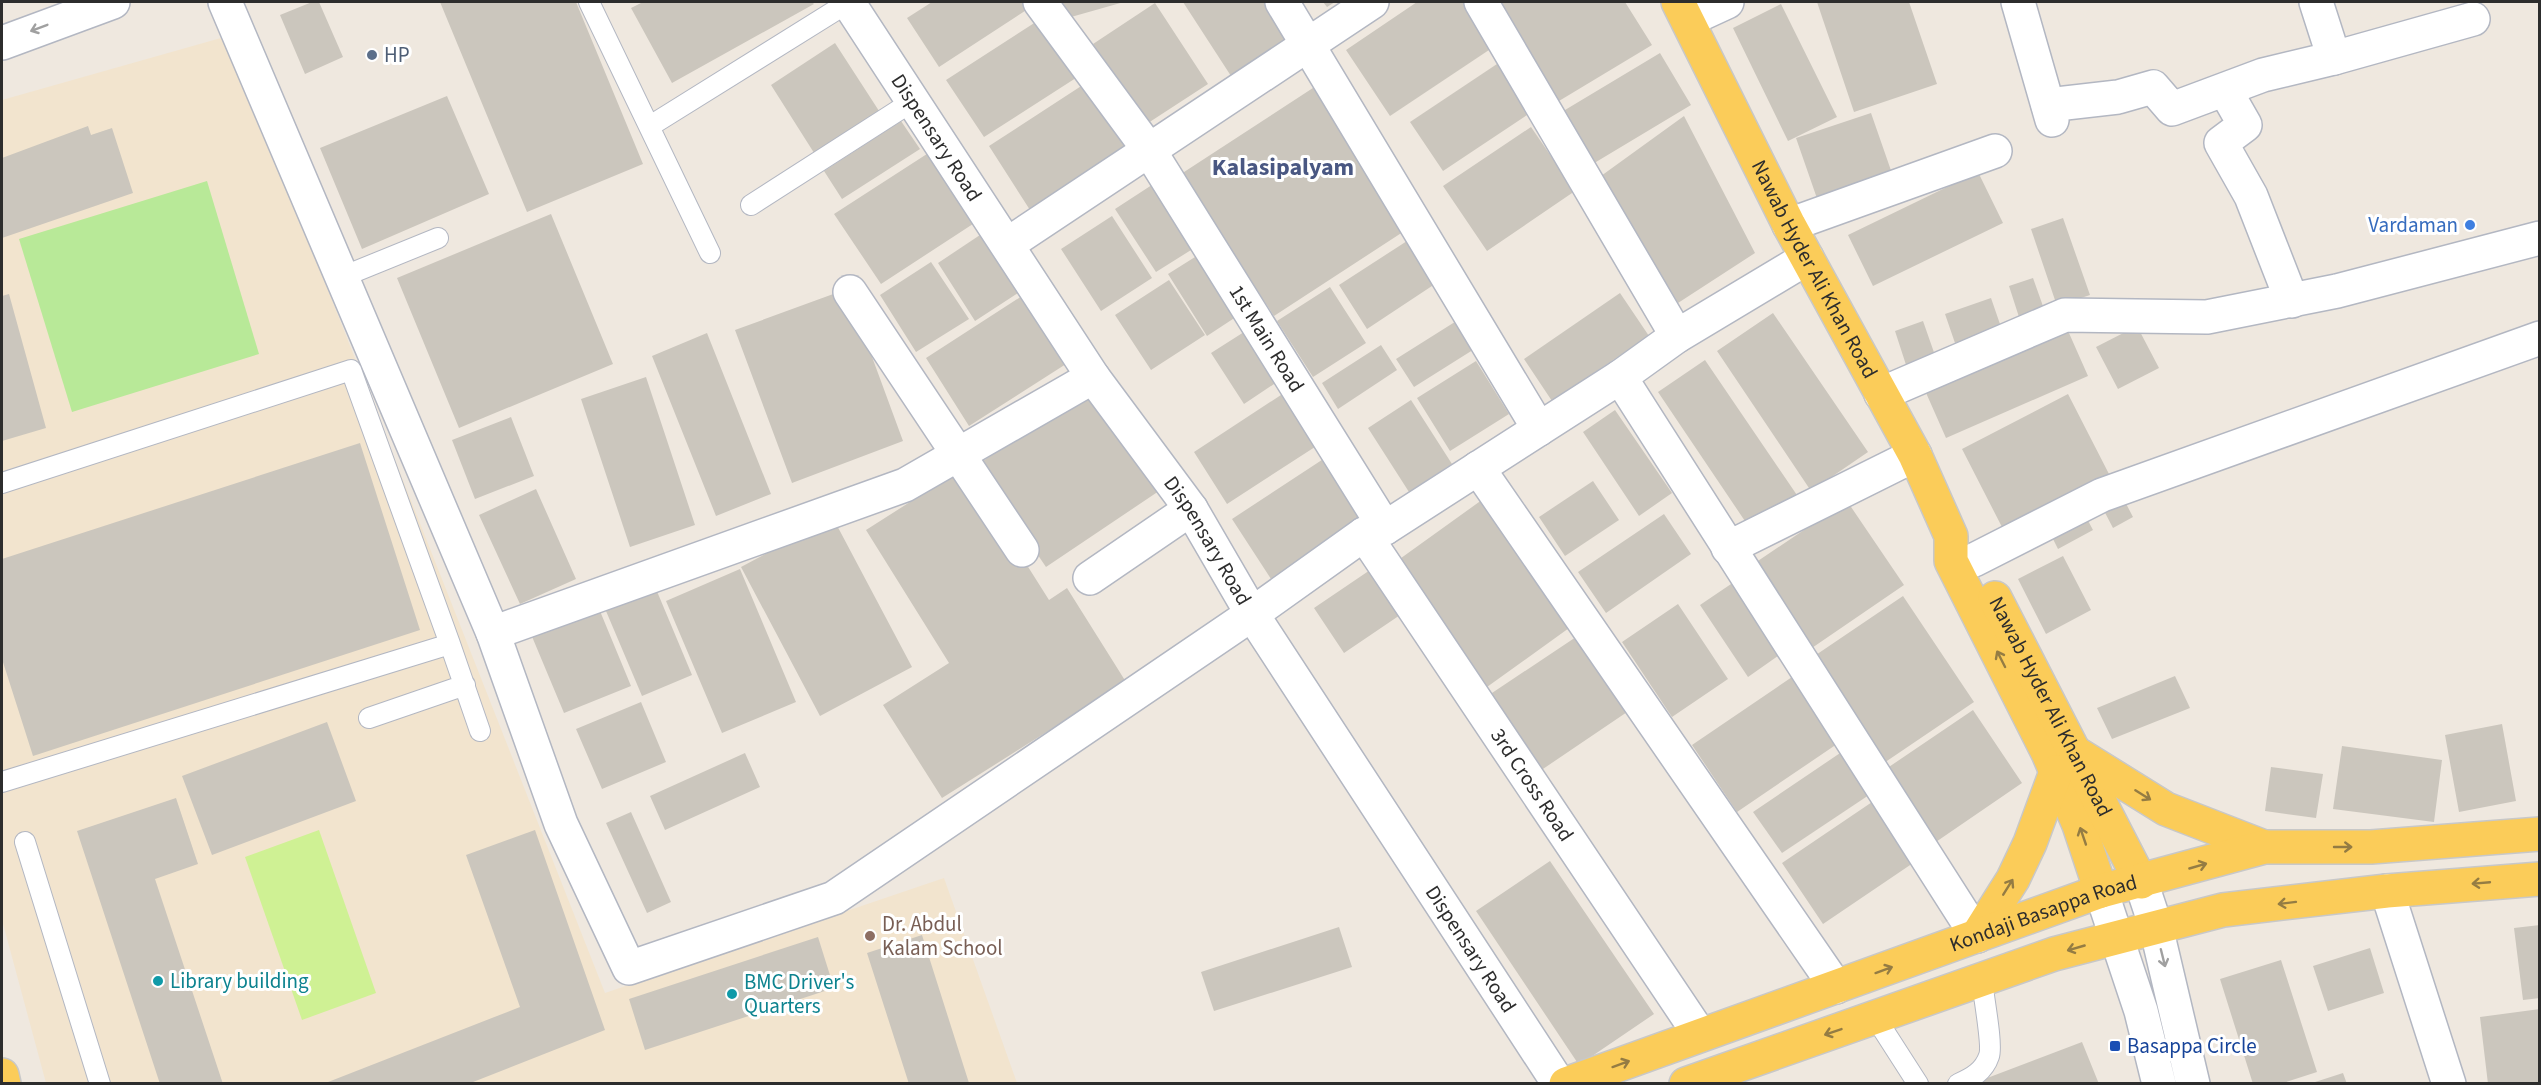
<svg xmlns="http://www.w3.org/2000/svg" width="2541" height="1085" font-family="'Source Sans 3',sans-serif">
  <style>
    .education { fill: #f2e4ce }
    .green { fill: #b8e998 }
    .pitch { fill: #cff194 }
    .building { fill: #cbc6bd }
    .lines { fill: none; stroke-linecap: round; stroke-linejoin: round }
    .lane-casing { stroke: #b3b7c2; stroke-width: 22 }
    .street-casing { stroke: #b3b7c2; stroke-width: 36 }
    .secondary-casing { stroke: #b3b7c2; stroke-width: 36 }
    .primary-casing { stroke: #c8c8c8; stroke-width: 36 }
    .lane { stroke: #fff; stroke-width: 20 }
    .street { stroke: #fff; stroke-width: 33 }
    .secondary { stroke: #fff; stroke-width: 33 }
    .primary { stroke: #fbcc59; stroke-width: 33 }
    .oneway { stroke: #a0a0a0 }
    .oneway2 { stroke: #947c43 }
    .service-dot { fill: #5c6f8a; stroke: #fff; stroke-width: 2 }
    .shop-dot { fill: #3f7fe0; stroke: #fff; stroke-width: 2 }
    .education-dot { fill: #8d6e63; stroke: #fff; stroke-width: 2 }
    .culture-dot { fill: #0f9aa8; stroke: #fff; stroke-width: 2 }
    .transit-dot { fill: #1a4fb4; stroke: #fff; stroke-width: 2 }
    .labels { text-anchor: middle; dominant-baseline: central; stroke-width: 6; stroke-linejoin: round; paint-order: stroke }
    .service-label { font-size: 21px; fill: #4e5e75; stroke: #fff; text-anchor: start }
    .street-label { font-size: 21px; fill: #2d2d2d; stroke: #fff }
    .shop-label { font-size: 21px; fill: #366cbe; stroke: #fff; text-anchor: end }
    .education-label { font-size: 21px; fill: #785e54; stroke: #fff; text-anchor: start }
    .culture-label { font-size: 21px; fill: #0d838f; stroke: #fff; text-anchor: start }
    .transit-label { font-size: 21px; fill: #164399; stroke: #fff; text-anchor: start }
    .quarter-label { font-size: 24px; font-weight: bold; fill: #495782; stroke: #fff }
  </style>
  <rect width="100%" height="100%" fill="#efe8df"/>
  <path class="education" d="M228,36L605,993L944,878L1017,1083H46L2,920V100Z"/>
  <path class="green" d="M207,181L259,354L72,412L19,239Z"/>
  <path class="pitch" d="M319,830L376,993L302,1020L245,857Z"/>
  <path class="building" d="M312,2H319L343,57L305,74L280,15Z
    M440,2H576L643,164L527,212Z
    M643,2H812L814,4L672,83L631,8Z
    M932,2H1027L1031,7L939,67L907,18Z
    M1059,2H1124L1064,19Z
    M1183,2H1266L1290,38L1231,76Z
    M1323,2H1335L1327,7Z
    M1417,2H1465L1495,46L1390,116L1346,50Z
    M1486,2H1625L1652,45L1549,107Z
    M1817,2H1909L1937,84L1854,112Z
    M1155,3L1208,84L1145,125L1093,44Z
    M1781,4L1837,117L1788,141L1733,28Z
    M1042,18L1079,76L984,137L946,80Z
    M835,43L881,114L816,156L771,85Z
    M1660,53L1691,105L1591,165L1560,113Z
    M1503,60L1536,109L1443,171L1410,122Z
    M1092,79L1133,143L1030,210L989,146Z
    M1316,86L1409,228L1274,316L1181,174Z
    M447,96L489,194L362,249L320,148Z
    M1871,113L1895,182L1820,207L1796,138Z
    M1684,116L1755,253L1678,303L1601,176Z
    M901,121L920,149L842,199L824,171Z
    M88,126L91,135L112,128L133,193L2,238V158Z
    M1531,127L1575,191L1487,251L1443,186Z
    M930,152L976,222L881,284L834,214Z
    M1978,172L2003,223L1873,286L1848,235Z
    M1158,181L1199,245L1156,272L1115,209Z
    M551,214L613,364L459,428L397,278Z
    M1112,216L1152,278L1101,311L1061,249Z
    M2063,218L2090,295L2057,306L2031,229Z
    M983,233L1021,291L975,321L938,263Z
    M1407,241L1435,284L1367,329L1339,285Z
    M1203,252L1242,313L1207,336L1168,274Z
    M931,262L969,319L916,352L880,295Z
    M2033,278L2044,309L2019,317L2009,286Z
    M1169,280L1205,335L1151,370L1115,315Z
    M1330,287L1366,343L1313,377L1277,321Z
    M847,289L903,441L792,483L735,330Z
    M1620,293L1649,336L1552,401L1524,359Z
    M9,294L46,428L2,441V296Z
    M1022,296L1066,364L969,426L926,358Z
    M1991,298L2001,327L1955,343L1945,314Z
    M1773,313L1868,452L1811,491L1717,351Z
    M1458,320L1476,348L1414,387L1396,359Z
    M1923,321L1937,361L1908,371L1895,331Z
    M2065,324L2088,376L1946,438L1923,386Z
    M2137,326L2159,368L2118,389L2096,347Z
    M1244,332L1277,382L1244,404L1211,353Z
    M707,333L771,494L716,516L652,356Z
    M1381,345L1397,370L1338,409L1322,383Z
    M1705,360L1801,501L1753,533L1658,392Z
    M1476,361L1509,414L1450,451L1417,398Z
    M646,377L695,525L630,547L581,399Z
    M1090,389L1159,491L1046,567L977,465Z
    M1284,393L1318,445L1227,504L1194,452Z
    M2068,394L2109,474L2003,529L1962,449Z
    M1411,400L1452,464L1409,492L1368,428Z
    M1615,410L1672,493L1639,516L1583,432Z
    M511,417L534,476L475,499L452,440Z
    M360,443L420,630L33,756L2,659V559Z
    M1331,454L1373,520L1275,585L1232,519Z
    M965,467L1049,600L1067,588L1126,682L942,798L883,705L949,663L866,530Z
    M1593,481L1619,520L1565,556L1539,517Z
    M536,489L576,579L520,604L479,515Z
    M2121,494L2133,517L2113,528L2101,505Z
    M1486,497L1576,623L1480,692L1390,566Z
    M1847,501L1904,585L1806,652L1749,567Z
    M1664,514L1691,554L1606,613L1578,572Z
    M2085,515L2093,530L2058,549L2050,533Z
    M833,518L912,667L820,716L741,567Z
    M2063,556L2091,610L2046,634L2018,579Z
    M1376,566L1406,611L1344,653L1314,608Z
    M740,569L796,702L722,733L666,601Z
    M1734,582L1782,653L1748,677L1700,605Z
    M656,589L692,675L642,696L606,611Z
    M1903,596L1974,702L1878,767L1807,661Z
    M595,599L631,686L564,713L528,627Z
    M1678,604L1728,679L1672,717L1622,642Z
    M1582,633L1633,708L1537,773L1486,697Z
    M2175,676L2190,708L2112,739L2097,708Z
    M1792,677L1837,744L1737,812L1692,745Z
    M641,702L666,762L602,789L576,729Z
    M1973,710L2022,783L1930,846L1880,773Z
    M327,722L356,801L212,855L182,776Z
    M2502,724L2516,801L2459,812L2445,735Z
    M2342,746L2442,760L2434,822L2333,809Z
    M1849,747L1878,789L1782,853L1753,812Z
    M745,753L760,787L665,830L650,796Z
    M2271,767L2323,774L2316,818L2265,811Z
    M176,798L198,864L155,879L223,1084H160L77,831Z
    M1878,798L1919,859L1823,924L1782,863Z
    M631,812L671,902L647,913L606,823Z
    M535,830L605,1030L468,1084H323L520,1007L466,855Z
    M1550,861L1654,1014L1579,1065L1476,911Z
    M2540,925V998L2523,1000L2514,928Z
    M1339,927L1352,967L1214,1011L1201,972Z
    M922,935L969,1083L968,1084H909L867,953Z
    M818,937L834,988L645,1050L629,999Z
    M2370,948L2384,993L2328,1011L2313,966Z
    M2281,960L2317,1072L2280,1084H2253L2220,979Z
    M2540,1009V1084H2488L2480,1017Z
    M2082,1042L2099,1084H1983L1982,1080Z
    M2343,1073L2347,1084H2312V1083Z"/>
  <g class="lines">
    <defs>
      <path id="lane" d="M589,2L710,253
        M650,126L849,2
        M751,205L913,101
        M342,277L438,238
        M2,483L351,370L450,644L2,782
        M450,644L480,731
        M369,718L465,685
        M25,842L100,1084
        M1875,1017L1918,1084
        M1958,1084C1972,1078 1984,1071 1989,1056C1993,1045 1983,994 1982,980"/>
      <g id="street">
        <path d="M225,2L493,633L561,824L629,968L834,898L1252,614L1364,534L1385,528L1620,377L1677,336L1807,258"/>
        <path id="s1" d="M848,2L1093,377L1191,509L1252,614L1559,1084"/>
        <path id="s2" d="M1040,2L1149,150L1385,528"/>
        <path d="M1282,2L1539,429"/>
        <path d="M1481,2L1677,336"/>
        <path d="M2018,2L2052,120"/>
        <path d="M1688,20L1727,2"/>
        <path d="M2334,58L2473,19"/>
        <path d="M2225,90L2245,125L2221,143L2251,196L2292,301"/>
        <path d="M2048,105L2118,97L2153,87L2172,109L2263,75L2334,58L2316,2"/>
        <path d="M1789,225L1995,151"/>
        <path d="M1008,244L1372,2"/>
        <path d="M850,292L1022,550"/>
        <path d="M1620,377L1977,936"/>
        <path d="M1881,394L2065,315L2207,317L2337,291L2540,238"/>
        <path d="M1478,468L1836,987"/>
        <path id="s3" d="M1364,534L1700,1035"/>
        <path d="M1728,548L1915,455"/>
        <path d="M1974,560L2102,495L2540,338"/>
        <path d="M1090,578L1191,509"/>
        <path d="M493,633L905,485L1093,377"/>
        <path d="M2387,891L2449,1084"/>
      </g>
      <path id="secondary" d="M2,43L113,2
        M2141,882L2156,927L2193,1084
        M2101,891L2141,1011L2159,1084"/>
      <g id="primary">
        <path id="s4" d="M1678,2L1789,225L1915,455L1951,536V561L2048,753L2079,825L2101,891"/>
        <path id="s5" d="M1995,598L2141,882"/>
        <path d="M2076,753L2166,809L2264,847"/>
        <path d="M1977,936L2013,879L2030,843L2056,772"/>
        <path d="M2,1075L4,1084"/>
        <path id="s6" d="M1566,1084L2101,891L2264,847H2371L2540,834"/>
        <path d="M1686,1084L2054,954L2223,910L2387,891L2540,879"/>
      </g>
    </defs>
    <use href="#lane" class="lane-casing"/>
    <use href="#street" class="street-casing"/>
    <use href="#secondary" class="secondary-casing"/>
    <use href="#primary" class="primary-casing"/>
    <use href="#lane" class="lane"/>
    <use href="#street" class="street"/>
    <use href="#secondary" class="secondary"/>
    <use href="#primary" class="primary"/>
  </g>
  <defs><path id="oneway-shaft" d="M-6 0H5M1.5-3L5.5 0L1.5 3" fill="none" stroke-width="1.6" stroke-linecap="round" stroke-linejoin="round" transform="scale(1.5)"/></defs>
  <g class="oneway">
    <use href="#oneway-shaft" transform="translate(39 28) rotate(159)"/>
    <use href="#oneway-shaft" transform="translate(2163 958) rotate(76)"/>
  </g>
  <g class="oneway2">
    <use href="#oneway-shaft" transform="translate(2001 659) rotate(-117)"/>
    <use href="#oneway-shaft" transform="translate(2143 795) rotate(32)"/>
    <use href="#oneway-shaft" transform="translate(2083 836) rotate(-109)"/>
    <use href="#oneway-shaft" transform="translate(2343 847)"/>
    <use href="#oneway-shaft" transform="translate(2198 866) rotate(-16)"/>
    <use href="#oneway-shaft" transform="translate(2481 883) rotate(175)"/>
    <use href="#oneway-shaft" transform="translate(2008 887) rotate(-58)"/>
    <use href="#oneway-shaft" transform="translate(2287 903) rotate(173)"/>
    <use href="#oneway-shaft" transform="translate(2076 948) rotate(164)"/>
    <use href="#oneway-shaft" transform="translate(1884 970) rotate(-20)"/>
    <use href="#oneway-shaft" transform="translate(1833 1032) rotate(161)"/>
    <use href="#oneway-shaft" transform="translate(1621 1064) rotate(-20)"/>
  </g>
  <circle class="service-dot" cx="372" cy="55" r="6"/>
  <circle class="shop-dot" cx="2470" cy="225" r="6"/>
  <circle class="education-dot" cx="870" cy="936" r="6"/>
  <g class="culture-dot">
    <circle cx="158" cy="981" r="6"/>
    <circle cx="732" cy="994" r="6"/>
  </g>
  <rect class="transit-dot" x="2109" y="1040" width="12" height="12" rx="3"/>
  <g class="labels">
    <g class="service-label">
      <text x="384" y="55">HP</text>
    </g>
    <g class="street-label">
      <text stroke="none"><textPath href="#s1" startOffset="162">Dispensary Road</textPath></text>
      <text stroke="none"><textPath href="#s4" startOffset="300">Nawab Hyder Ali Khan Road</textPath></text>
      <text stroke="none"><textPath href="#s2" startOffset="406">1st Main Road</textPath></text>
      <text stroke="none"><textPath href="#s1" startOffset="648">Dispensary Road</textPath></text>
      <text stroke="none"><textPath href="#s5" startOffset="122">Nawab Hyder Ali Khan Road</textPath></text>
      <text stroke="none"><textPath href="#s3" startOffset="302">3rd Cross Road</textPath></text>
      <text stroke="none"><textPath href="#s6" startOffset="507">Kondaji Basappa Road</textPath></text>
      <text stroke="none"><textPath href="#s1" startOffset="1134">Dispensary Road</textPath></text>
    </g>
    <g class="shop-label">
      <text x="2458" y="225">Vardaman</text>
    </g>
    <g class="education-label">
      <text x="882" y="924">Dr. Abdul<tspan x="882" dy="24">Kalam School</tspan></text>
    </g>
    <g class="culture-label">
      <text x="170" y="981">Library building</text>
      <text x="744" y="982">BMC Driver's<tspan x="744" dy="24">Quarters</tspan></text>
    </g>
    <g class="transit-label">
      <text x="2127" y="1046">Basappa Circle</text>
    </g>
    <g class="quarter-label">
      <text x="1283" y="167">Kalasipalyam</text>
    </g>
  </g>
  <rect width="2541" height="1085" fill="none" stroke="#2d2d2d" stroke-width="6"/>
</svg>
